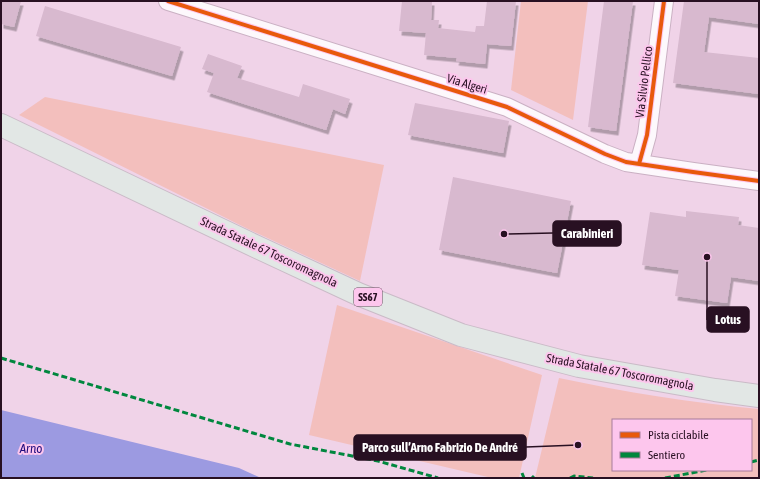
<svg xmlns="http://www.w3.org/2000/svg" width="760" height="479" font-family="'Asap Condensed',sans-serif">
  <style>
    .green { fill: #f3bfbd; fill-rule: evenodd }
    .water { fill: #9c9ae1 }
    .building { fill: #d8b9cf; filter: url(#shadow) }
    .lines { fill: none; stroke-linecap: round; stroke-linejoin: round }
    .minor-casing { stroke: #cab0c3; stroke-width: 20 }
    .primary-casing { stroke: #cabbc7; stroke-width: 24 }
    .minor { stroke: #fdf8fc; stroke-width: 18 }
    .primary { stroke: #e2e7e5; stroke-width: 22 }
    .quiet { stroke: #00873e; stroke-width: 3; stroke-dasharray: 6 3; stroke-linecap: butt }
    .cycleway-casing { stroke: #fdc6ed; stroke-width: 6 }
    .cycleway { stroke: #e8590c; stroke-width: 4 }
    .labels { text-anchor: middle; dominant-baseline: central; stroke-width: 4; stroke-linejoin: round; paint-order: stroke }
    .shield { fill: #fdc6ed; stroke: #68475f; stroke-width: 1 }
    .shield-label { font-size: 11px; font-weight: bold; fill: #281022 }
    .street-label { font-size: 12px; fill: #281022; stroke: #fdc6ed }
    .water-label { font-size: 13px; font-style: italic; fill: #220d7e; stroke: #fdc6ed }
    .leader { fill: none; stroke: #281022; stroke-width: 1.5 }
    .callout-dot { fill: #281022; stroke: #fdc6ed; stroke-width: 1.5 }
    .callout { fill: #281022; stroke: #281022; stroke-width: 1.5 }
    .callout-label { font-size: 13px; text-anchor: middle; font-weight: bold; fill: #fff }
  </style>
  <defs>
    <filter id="shadow"><feDropShadow dx="2.5" dy="4.5" stdDeviation="0" flood-color="#0004"/></filter>
  </defs>
  <rect width="100%" height="100%" fill="#f0d3e8"/>
  <path class="green" d="M521,1H588L573,120L511,90Z
    M45,97L384,165L360,281L248,229L19,115Z
    M337,305L542,375L519,478H492L309,435Z
    M559,378C625,392 692,403 759,409V478H535ZM613,420H751V470H613Z"/>
  <path class="water" d="M1,410L239,468L261,478H1Z"/>
  <path class="building" d="M1,1H21L14,27L1,24Z
    M402,1H432L431,20H439L438,28L475,32L476,26H484L487,1H516L511,46L487,44L485,64L456,61L457,58L424,55L426,33L399,31Z
    M604,1H633L616,131L588,127Z
    M684,1H759V24L709,17L704,52L759,58V94L673,83Z
    M45,6L181,47L172,76L36,36Z
    M208,54L242,66L237,78L299,97L303,84L350,99L345,114L333,109L326,130L207,92L214,73L202,69Z
    M415,103L509,121L503,153L408,135Z
    M453,177L571,201L557,273L439,250Z
    M686,211L739,217L738,225L759,228V281L731,277L727,303L675,296L679,270L642,265L650,212L686,217Z"/>
  <g class="lines">
    <defs>
      <path id="minor" d="M168,1L507,107L605,154L626,162L693,172L759,181
        M639,164L647,135L664,1"/>
      <path id="primary" d="M1,125L257,247L358,294L461,335L579,366L715,390L759,396"/>
    </defs>
    <use href="#minor" class="minor-casing"/>
    <use href="#primary" class="primary-casing"/>
    <use href="#minor" class="minor"/>
    <use href="#primary" class="primary"/>
    <path class="quiet" d="M1,358L290,444L378,461L438,478
      M751,462L759,460
      M522,473L524,478
      M532,478L534,476
      M570,478L574,476L593,478
      M665,478L707,470"/>
    <defs>
      <path id="cycleway" d="M168,1L507,107L605,154L626,162L693,172L759,181
        M639,164L647,135L664,1"/>
    </defs>
    <use href="#cycleway" class="cycleway-casing"/>
    <use href="#cycleway" class="cycleway"/>
  </g>
  <g class="labels">
    <rect class="shield" x="354" y="288" width="28" height="18" rx="3"/>
    <g class="shield-label">
      <text x="368" y="297">SS67</text>
    </g>
    <g class="street-label">
      <text transform="translate(644 82) rotate(-83)">Via Silvio Pellico</text>
      <text transform="translate(467 84) rotate(17)">Via Algeri</text>
      <text transform="translate(269 252) rotate(25)">Strada Statale 67 Toscoromagnola</text>
      <text transform="translate(620 372) rotate(11)">Strada Statale 67 Toscoromagnola</text>
    </g>
    <g class="water-label">
      <text x="31" y="448">Arno</text>
    </g>
  </g>
  <path class="leader" d="M504 234L553 233M707 257L707 320M578 445L526 447"/>
  <g class="callout-dot">
    <circle cx="504" cy="234" r="4"/>
    <circle cx="707" cy="257" r="4"/>
    <circle cx="578" cy="445" r="4"/>
  </g>
  <g class="callout">
    <rect x="553" y="221" width="68" height="25" rx="4"/>
    <rect x="707" y="307" width="42" height="25" rx="4"/>
    <rect x="354" y="435" width="172" height="25" rx="4"/>
  </g>
  <g class="callout-label">
    <text x="587" y="238">Carabinieri</text>
    <text x="728" y="324">Lotus</text>
    <text x="440" y="452">Parco sull’Arno Fabrizio De André</text>
  </g>
  <rect width="760" height="479" fill="none" stroke="#281022" stroke-width="4"/>
  <rect x="612" y="419" width="140" height="52" fill="#fdc6ed" stroke="#a87d9c"/>
  <rect x="620" y="432" width="20" height="6" fill="#e8590c" stroke="#a87d9c"/>
  <text x="648" y="439" font-size="12" fill="#281022">Pista ciclabile</text>
  <rect x="620" y="452" width="20" height="6" fill="#00873e" stroke="#a87d9c"/>
  <text x="648" y="459" font-size="12" fill="#281022">Sentiero</text>
</svg>
